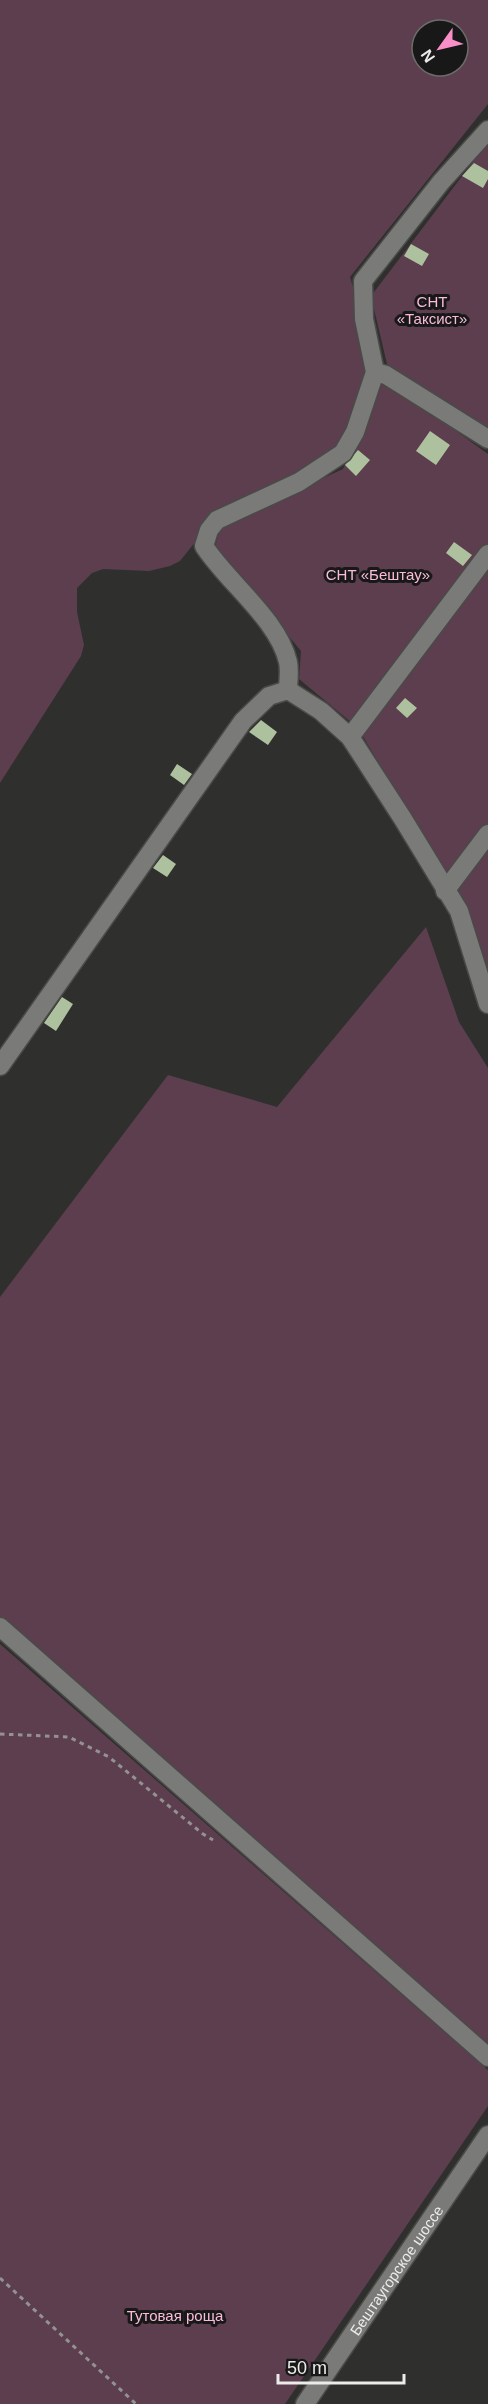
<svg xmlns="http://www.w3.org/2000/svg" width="488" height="2404" font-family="Helvetica,sans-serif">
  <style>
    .green { fill: #5c3e4e; fill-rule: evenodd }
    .building { fill: #aec19f }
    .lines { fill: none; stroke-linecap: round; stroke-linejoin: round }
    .minor-casing { stroke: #4a4b49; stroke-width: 21 }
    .path { stroke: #929391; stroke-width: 3; stroke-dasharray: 4.5 4.5; stroke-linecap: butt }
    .minor { stroke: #7a7b78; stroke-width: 18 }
    .labels { text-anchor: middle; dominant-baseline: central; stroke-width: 6; stroke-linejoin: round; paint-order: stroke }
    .park-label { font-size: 15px; fill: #fbbcdc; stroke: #171817 }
    .street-label { font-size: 15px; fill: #ebecea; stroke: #171817 }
  </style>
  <rect width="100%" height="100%" fill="#2f302e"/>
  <path class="green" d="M0,0H488V104L350,277L378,370L332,466L213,511L196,541L180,561L170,566L149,571L103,569L92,573L77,588V612L84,645L81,656L0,783ZM422,30H458V66H422Z
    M488,142V436L387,364L371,296Z
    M384,379L488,454V823L448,880L358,728L299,679L301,651L215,547L221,525L343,469Z
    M488,846V1008L455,892Z
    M426,927L459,1022L488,1068V2059L0,1626V1297L168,1075L277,1107Z
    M0,1644L488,2070V2106L285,2404H0Z"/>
  <path class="building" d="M474,163L488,171V179L483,188L462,176Z
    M411,244L429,254L422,266L404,256Z
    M430,431L450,445L436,465L416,451Z
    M358,450L370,460L356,476L345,465Z
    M454,542L472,555L463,566L446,553Z
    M405,698L417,708L407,718L396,708Z
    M261,720L277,732L268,745L249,732Z
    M177,764L192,774L184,785L170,775Z
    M163,855L176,864L167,877L153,868Z
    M62,997L73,1004L56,1031L44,1023Z"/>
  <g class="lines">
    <defs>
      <g id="minor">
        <path d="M375,372L386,375L488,439"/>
        <path d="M288,690C288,682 290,671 288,662C278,619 228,583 204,546L209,530L217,520L299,482L343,453L355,432L375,372L364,319L363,281L441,182L488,130"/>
        <path d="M350,737L488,554"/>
        <path d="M445,891L488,834"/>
        <path d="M0,1066L243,721L269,696L288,690L321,711L350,737L403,819L459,911L488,1004"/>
        <path d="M0,1627L488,2057"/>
        <path id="s1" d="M305,2404L488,2135"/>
      </g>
    </defs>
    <use href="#minor" class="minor-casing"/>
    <path class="path" d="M0,1734L69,1737L109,1757L203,1834L213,1840
      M0,2278L136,2404"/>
    <use href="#minor" class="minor"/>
  </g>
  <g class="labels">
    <g class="park-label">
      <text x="432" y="301">СНТ<tspan x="432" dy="17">«Таксист»</tspan></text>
      <text x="378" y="574">СНТ «Бештау»</text>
      <text x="175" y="2315">Тутовая роща</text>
    </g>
    <g class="street-label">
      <text stroke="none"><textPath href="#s1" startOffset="162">Бештаугорское шоссе</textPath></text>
    </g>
  </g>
  <g transform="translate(440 48) rotate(236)"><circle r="28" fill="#171817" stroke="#6c6d6b" stroke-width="1.5"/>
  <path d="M0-4.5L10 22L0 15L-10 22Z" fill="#f98fc9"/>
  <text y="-9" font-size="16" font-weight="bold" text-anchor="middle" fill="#ebecea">N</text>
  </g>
  <path d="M278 2374v9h126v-9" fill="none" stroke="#ebecea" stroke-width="3"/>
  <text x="287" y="2374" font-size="18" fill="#ebecea" stroke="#171817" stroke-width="4.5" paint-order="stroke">50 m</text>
</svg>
